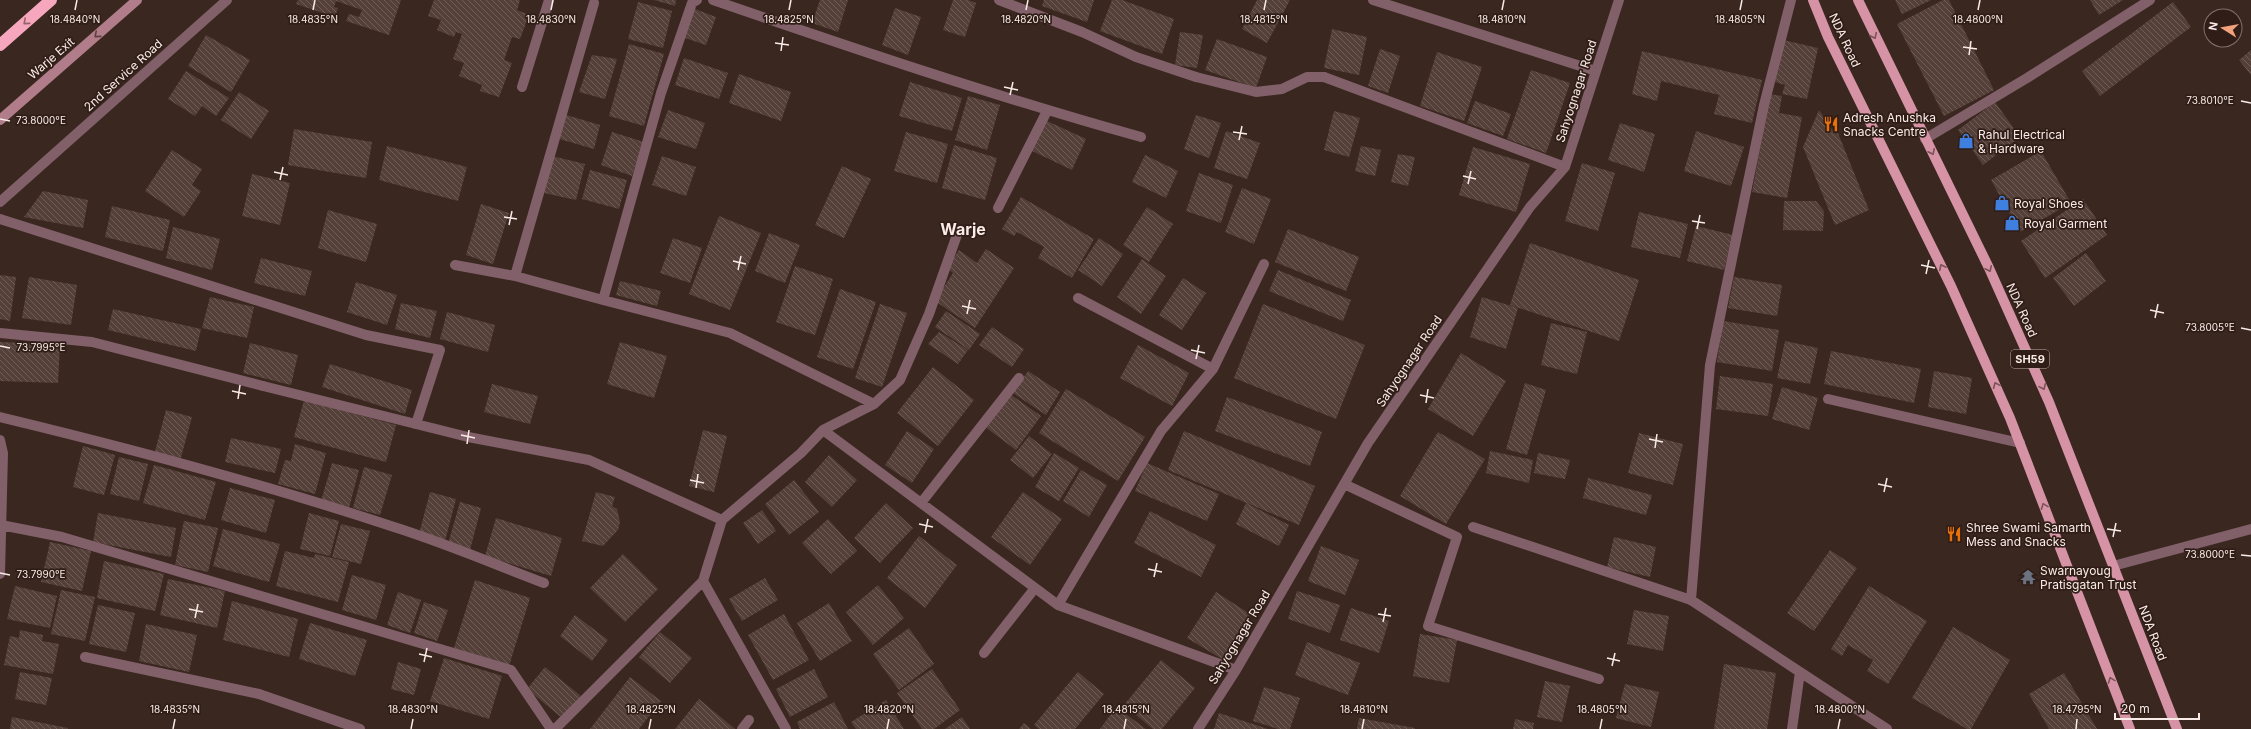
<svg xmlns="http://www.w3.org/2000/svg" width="2251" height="729" font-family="Inter,sans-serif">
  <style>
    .building { fill: url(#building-back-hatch) }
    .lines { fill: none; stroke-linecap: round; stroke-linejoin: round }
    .lane { stroke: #816069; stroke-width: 10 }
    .street { stroke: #816069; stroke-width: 10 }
    .secondary { stroke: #b17d8b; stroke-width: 10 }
    .primary { stroke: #d693a5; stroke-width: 10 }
    .highway { stroke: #f7a7bd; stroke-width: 12 }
    .oneway { stroke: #94626a }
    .oneway2 { stroke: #5d3f40 }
    .oneway3 { stroke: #7b5257 }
    .ticks { fill: none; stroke: #f9ebe7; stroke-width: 1.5 }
    .labels { text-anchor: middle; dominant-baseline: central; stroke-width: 3.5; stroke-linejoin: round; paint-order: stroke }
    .shield { fill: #301d17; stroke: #bdada9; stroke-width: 1 }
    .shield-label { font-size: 11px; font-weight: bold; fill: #f9ebe7 }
    .street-label { font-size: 12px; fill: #f9ebe7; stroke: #301d17 }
    .poi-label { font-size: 12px; fill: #f9ebe7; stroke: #301d17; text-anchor: start }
    .district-label { font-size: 16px; font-weight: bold; fill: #f9ebe7; stroke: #301d17 }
    .ticks-label { font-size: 10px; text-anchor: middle; fill: #f9ebe7; stroke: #301d17; stroke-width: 3.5; stroke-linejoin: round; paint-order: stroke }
  </style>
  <defs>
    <pattern id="building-back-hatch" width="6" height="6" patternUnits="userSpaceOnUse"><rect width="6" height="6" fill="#554039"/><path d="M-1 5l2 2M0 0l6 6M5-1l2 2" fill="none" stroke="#6e5c56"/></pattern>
  </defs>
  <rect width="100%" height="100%" fill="#3a2720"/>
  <path class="building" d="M298,0H401L389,35L346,21L349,14L359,17L362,10L336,1L334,7L338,8L335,17L296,4Z
    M434,0H520L517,10L529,15L520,39L512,37L504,60L512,63L499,97L480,91L482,85L459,76L464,63L453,59L462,34L456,32L454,37L437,30L441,20L428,16Z
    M654,0H676L675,6Z
    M820,0H848L838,32L812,23Z
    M953,0H968L976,3L965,37L943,30Z
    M1044,0H1094L1087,22L1042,6Z
    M1112,0H1122L1174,19L1162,54L1100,31Z
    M1257,0H1290L1267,43L1242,29Z
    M1895,0H1931L1902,14Z
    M1943,0H1949L1994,90L1944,116L1897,24Z
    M2090,0H2123L2099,15Z
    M638,2L672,11L663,48L628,39Z
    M2173,2L2191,27L2100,96L2082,71Z
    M895,8L921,17L908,55L882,45Z
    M695,9L716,17L706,45L685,38Z
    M1332,29L1367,37L1359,75L1324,68Z
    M1180,32L1203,35L1197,68L1175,65Z
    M206,35L250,60L231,92L188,66Z
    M1217,39L1267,57L1256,88L1205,70Z
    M1783,40L1818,48L1807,99L1782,94L1785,85L1775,82Z
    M629,44L664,54L644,126L609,116Z
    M1380,49L1400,56L1388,93L1368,86Z
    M2251,50V75L2239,60Z
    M1642,51L1762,80L1752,123L1714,114L1719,95L1661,81L1657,101L1632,94Z
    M1437,52L1482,67L1464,121L1420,106Z
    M592,55L617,59L605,99L579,92Z
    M684,58L728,73L719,99L675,85Z
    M1531,70L1570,83L1546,153L1507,139Z
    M186,71L229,98L216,116L202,106L195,116L168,99Z
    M739,74L791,92L781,121L729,103Z
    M910,82L962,98L952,131L899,116Z
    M239,92L269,111L251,139L221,120Z
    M1770,94L1782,96L1779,113L1802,117L1787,198L1752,192Z
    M968,96L1000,105L987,150L955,140Z
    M1475,101L1511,114L1503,136L1467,123Z
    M1995,102L2020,137L1983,165L1958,130Z
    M668,110L705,123L696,149L658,137Z
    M1819,110L1835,134L1838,133L1869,210L1835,225L1803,147Z
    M1334,111L1360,118L1349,157L1324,150Z
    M563,114L600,125L594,149L556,138Z
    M1196,115L1221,123L1209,158L1184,149Z
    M1045,120L1086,139L1072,170L1030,150Z
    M1620,123L1655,134L1644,172L1608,160Z
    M294,129L372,142L366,178L288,165Z
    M1226,131L1260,143L1247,179L1214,168Z
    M1696,131L1744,147L1731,186L1684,171Z
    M612,132L644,142L632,176L601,165Z
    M906,132L948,144L937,183L894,171Z
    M954,145L997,158L985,200L942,188Z
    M387,146L467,167L458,201L379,180Z
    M1361,146L1381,150L1375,176L1355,171Z
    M1473,147L1530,164L1516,212L1459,195Z
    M172,150L202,169L192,185L201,191L184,217L145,191Z
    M2041,151L2071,203L2020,232L1991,180Z
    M1398,154L1415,157L1408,186L1391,182Z
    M1145,155L1178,171L1166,198L1132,182Z
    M552,156L585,164L576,200L544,193Z
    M662,156L696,167L686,196L652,185Z
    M1582,163L1615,173L1598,231L1565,221Z
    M842,166L871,179L844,238L815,225Z
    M590,170L627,180L619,209L582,199Z
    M1199,173L1233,185L1221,223L1186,211Z
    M252,174L290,183L280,225L242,216Z
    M1242,188L1271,199L1254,244L1225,232Z
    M43,191L88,200L83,228L24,217Z
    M1021,197L1094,239L1072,278L1038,258L1044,247L1017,232L1014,236L1002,229Z
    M2083,199L2107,235L2045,278L2021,241Z
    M1784,201H1816L1824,211L1823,231L1783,230Z
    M481,204L509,213L493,264L466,255Z
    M112,206L170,220L163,251L105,237Z
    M1147,207L1173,224L1149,262L1123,245Z
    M328,210L377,224L366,262L318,248Z
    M1639,212L1688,224L1680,258L1631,247Z
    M719,216L761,233L730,310L689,294Z
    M1696,226L1733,235L1724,270L1687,261Z
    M173,227L220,239L212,270L166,258Z
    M1288,229L1359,257L1346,291L1275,262Z
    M769,233L800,245L785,283L755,271Z
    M673,238L702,248L690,283L660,273Z
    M1099,238L1123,254L1102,286L1078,270Z
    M1530,243L1639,280L1619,341L1510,305Z
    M986,249L1014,268L975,328L935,301L953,273L947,268L959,250L977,263Z
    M2086,253L2106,281L2074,306L2053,278Z
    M261,258L312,271L305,296L254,283Z
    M1142,259L1166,276L1141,314L1117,297Z
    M795,266L833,279L815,335L776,322Z
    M1278,270L1351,300L1343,321L1269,291Z
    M0,275L16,277L10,321L0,319Z
    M29,277L77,285L71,325L22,318Z
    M1734,277L1782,285L1777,316L1728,308Z
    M1183,278L1206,293L1182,330L1159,315Z
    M620,281L661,291L657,306L616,295Z
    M356,282L397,295L387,325L347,312Z
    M840,289L876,302L853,369L817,357Z
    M210,297L254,307L247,338L202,328Z
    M1482,297L1518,308L1506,349L1470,337Z
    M401,303L437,311L430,338L395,329Z
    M880,304L907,313L882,387L855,378Z
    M1263,304L1365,345L1336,419L1234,378Z
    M113,309L201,329L196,351L108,330Z
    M946,311L980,334L969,350L935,327Z
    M447,312L495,325L488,352L440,339Z
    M1723,321L1779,330L1772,371L1717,362Z
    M1551,323L1587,332L1577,374L1541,365Z
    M992,327L1024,349L1012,367L979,345Z
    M939,332L968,350L958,364L928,344Z
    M1785,341L1818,348L1810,384L1777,378Z
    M0,342L60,344L58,383L0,381Z
    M620,342L667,356L654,398L607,384Z
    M250,343L298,355L291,385L243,373Z
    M1138,345L1189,373L1172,406L1120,378Z
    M1831,351L1921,369L1914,403L1824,384Z
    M1461,353L1506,381L1473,436L1428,409Z
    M330,364L412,390L405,414L322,387Z
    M933,367L974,400L938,446L897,413Z
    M1028,371L1060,392L1046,415L1013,393Z
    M1934,371L1972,378L1966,414L1928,407Z
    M1720,376L1773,384L1768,416L1716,409Z
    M1525,383L1546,390L1527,455L1506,449Z
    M492,384L538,396L530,424L484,412Z
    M1782,387L1818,398L1809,430L1772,419Z
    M1066,389L1145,437L1118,481L1039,433Z
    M1010,394L1041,416L1016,450L985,427Z
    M1227,397L1322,432L1310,466L1215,431Z
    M304,400L396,425L386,462L294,437Z
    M166,410L192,417L180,461L154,455Z
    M703,430L727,436L714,492L689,486Z
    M907,431L934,449L912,483L885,465Z
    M1184,431L1315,486L1299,525L1168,470Z
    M1438,432L1485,459L1446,524L1400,496Z
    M1639,433L1683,444L1673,485L1628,473Z
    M1029,436L1052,454L1033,478L1010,460Z
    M231,438L281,449L275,473L225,462Z
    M295,444L326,453L315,494L278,484L285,460L291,461Z
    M83,446L115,455L104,495L73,487Z
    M1490,451L1533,460L1529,483L1486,473Z
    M1054,453L1079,468L1059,501L1035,487Z
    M1538,453L1570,460L1565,479L1534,473Z
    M829,455L857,480L832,507L805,482Z
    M119,457L148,464L139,501L110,494Z
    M332,463L359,470L349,508L321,501Z
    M1147,463L1219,494L1207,521L1135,491Z
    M154,465L216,482L205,520L143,503Z
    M364,467L392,475L380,515L353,508Z
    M1081,470L1107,485L1089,517L1063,501Z
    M1588,478L1652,495L1646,515L1583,498Z
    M794,480L819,512L789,535L765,504Z
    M230,488L275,500L266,533L221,520Z
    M430,492L456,499L445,541L419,534Z
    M596,492L615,497L612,506L617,509L620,522L618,530L603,546L582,541Z
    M1023,492L1062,519L1030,565L991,537Z
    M460,502L481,508L470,550L448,544Z
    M886,503L913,528L880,563L854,538Z
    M1246,503L1289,525L1279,546L1236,524Z
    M762,510L776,531L758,544L743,523Z
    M1150,511L1216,545L1201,577L1134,543Z
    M98,513L176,528L171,557L93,542Z
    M309,513L339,521L330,556L300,549Z
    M496,518L562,538L551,576L485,556Z
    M828,519L857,551L831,574L802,543Z
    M184,521L218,528L208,572L175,565Z
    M341,524L370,531L361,564L332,557Z
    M223,529L280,544L269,582L213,566Z
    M919,536L957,565L925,608L887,578Z
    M1614,537L1656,547L1650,577L1607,567Z
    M50,542L91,551L82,591L41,582Z
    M1321,546L1359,560L1345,595L1308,581Z
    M1830,550L1857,568L1814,631L1787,613Z
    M285,551L314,558L315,554L349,562L338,602L276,586Z
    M623,554L658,589L625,622L590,588Z
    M104,561L164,574L155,611L97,598Z
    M352,575L386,585L376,620L342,610Z
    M765,578L778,600L742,621L729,599Z
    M168,579L225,591L217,628L160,615Z
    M475,580L530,598L509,666L454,648Z
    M878,585L904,618L873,645L846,612Z
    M15,586L57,596L50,628L7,619Z
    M1869,586L1927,621L1888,684L1867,671L1873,660L1848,645L1842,656L1831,649Z
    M61,590L95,597L85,641L51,634Z
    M1297,591L1340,605L1330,633L1288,619Z
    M398,592L421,600L410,633L387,625Z
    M1216,592L1250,614L1222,659L1187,638Z
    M232,601L298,619L289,657L223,640Z
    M424,602L448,610L437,641L414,633Z
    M829,603L852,641L820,661L797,623Z
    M98,605L135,613L126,652L89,644Z
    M1351,608L1389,621L1379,653L1340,640Z
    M1634,610L1669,616L1663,651L1627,644Z
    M784,614L809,660L773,680L748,635Z
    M575,615L608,640L592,661L560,636Z
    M310,623L367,640L355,676L299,659Z
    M146,624L197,635L189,672L139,661Z
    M1953,627L2010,660L1971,729H1967L1912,698Z
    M909,628L934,664L899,690L873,654Z
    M20,630L43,635L42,641L59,644L53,674L4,665L10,636L19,638Z
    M660,632L692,658L670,683L639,657Z
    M1420,634L1457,640L1449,683L1413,676Z
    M1307,642L1360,663L1348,695L1295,675Z
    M444,658L502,676L489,719L430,701Z
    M1161,660L1195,688L1162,729H1153L1124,705Z
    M398,662L421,669L414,695L391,689Z
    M1724,664L1776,673L1767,729H1714Z
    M545,667L581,696L562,718L527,689Z
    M814,669L828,697L790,717L776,689Z
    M932,669L960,710L934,729H922L897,693Z
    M20,672L52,678L46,705L15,699Z
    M1078,672L1104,694L1075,729H1039L1034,725Z
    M2064,673L2097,729H2049L2029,694Z
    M630,677L661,701L639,729H590Z
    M1545,681L1570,686L1562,722L1537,717Z
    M1625,684L1659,692L1651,727L1616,718Z
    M1264,687L1300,698L1290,729H1278L1253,721Z
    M699,699L735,729H675Z
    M886,700L904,729H856L851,722Z
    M834,702L848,729H800L797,722Z
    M1116,707L1146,729H1100Z
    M1219,713L1268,729H1214Z
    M12,717L68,728V729H10Z
    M962,717L970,729H945Z
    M1359,718L1415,728V729H1357Z
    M1515,719L1534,723L1533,729H1513Z
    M1024,723L1031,729H1019Z"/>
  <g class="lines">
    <path class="lane" d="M1196,77L1256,92L1282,89L1307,77H1324
      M263,386L416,424
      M1473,527L1691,600"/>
    <path class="street" d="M697,0L692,3L661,93L603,300L730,333L874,404
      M713,0C855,49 997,97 1141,137
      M999,0L1082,32L1136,57L1196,77
      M1373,0L1596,71
      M1791,0L1764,105L1710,365L1691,600L1800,672
      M594,3L515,276L603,300
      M1324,77L1565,167
      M522,87L549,0
      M1925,139L2027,78L2150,0
      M0,202L227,0
      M998,208L1047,111
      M0,219L366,335L440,350L416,424L468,437L589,460L722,520
      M455,265L515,276
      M1078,298L1213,369
      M0,333L92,342L263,386
      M1828,399L2020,443
      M0,417C133,449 264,484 394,527C445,543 494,564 544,583
      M823,430L1058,605L1161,431L1213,369L1264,264
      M0,440L3,453L0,574
      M1344,484L1457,537L1428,626L1599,679
      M921,503L1019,378
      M1,525L62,537L511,670L551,729
      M2113,566L2251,529
      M703,581L786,729
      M1058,605L1236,670
      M984,653L1035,588
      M85,657L259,694L360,729
      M555,729L703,581L722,520L801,453L823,430L874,404L900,380L929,314L958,232
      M742,729L749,720
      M1198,729L1236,670L1368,443L1530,207L1565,167L1619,0
      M1792,729L1800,672L1887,729"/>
    <path class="secondary" d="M0,120L137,0"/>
    <path class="primary" d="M1813,0L1828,37L1951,286L2010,418L2130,729
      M1858,0L1989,268L2049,402L2177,729"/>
    <path class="highway" d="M0,45L51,0"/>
  </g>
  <defs><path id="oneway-chevron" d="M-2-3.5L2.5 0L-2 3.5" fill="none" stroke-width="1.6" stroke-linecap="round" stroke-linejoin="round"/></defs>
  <use class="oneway" href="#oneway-chevron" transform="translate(26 22) rotate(139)"/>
  <use class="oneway2" href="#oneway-chevron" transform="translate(97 35) rotate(139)"/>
  <g class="oneway3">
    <use href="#oneway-chevron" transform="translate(1874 36) rotate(64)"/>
    <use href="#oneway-chevron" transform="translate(1932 152) rotate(64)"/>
    <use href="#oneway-chevron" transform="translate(1942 267) rotate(-116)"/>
    <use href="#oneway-chevron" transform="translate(1989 269) rotate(65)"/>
    <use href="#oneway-chevron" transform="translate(1996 385) rotate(-114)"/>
    <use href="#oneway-chevron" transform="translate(2043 387) rotate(66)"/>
    <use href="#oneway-chevron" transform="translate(2044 506) rotate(-111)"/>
    <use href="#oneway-chevron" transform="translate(2111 680) rotate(-111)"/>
  </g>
  <path class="ticks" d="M75,10L77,0M313,10L315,0M551,10L553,0M789,10L791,0M1026,10L1028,0M1264,10L1266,0M1502,10L1504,0M1740,10L1742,0M1978,10L1980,0M775,43L789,45M1963,47L1977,49M781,51L783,37M1969,55L1971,41M1004,87L1018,90M1010,95L1013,82M2241,101L2251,103M0,119L10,121M1233,132L1247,134M1239,140L1242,126M274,172L288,175M1463,176L1476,179M280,180L283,167M1468,184L1471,171M504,217L517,219M1692,221L1705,223M509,225L512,211M1697,229L1700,215M733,261L746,264M1921,265L1935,268M738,270L741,256M1926,274L1929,260M962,306L976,309M2150,310L2164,313M967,314L970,300M2155,318L2158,304M2241,328L2251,330M0,346L10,348M1191,350L1205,353M1196,359L1199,345M232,391L246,394M1420,395L1434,398M238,399L240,385M1426,403L1428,389M461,435L475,438M1649,439L1663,442M467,444L469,430M1655,448L1657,434M690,480L704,483M1878,484L1892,487M696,488L698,474M1884,492L1887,478M919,524L933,527M2107,529L2121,531M925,533L928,519M2113,537L2116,523M2241,555L2251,556M1148,569L1162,572M0,573L10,575M1154,577L1157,563M189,609L203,612M1378,614L1391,616M195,618L198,604M1383,622L1386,608M419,654L432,657M1607,658L1620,661M424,662L427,648M1612,666L1615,653M173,729L175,719M411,729L413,719M649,729L651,719M887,729L889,719M1124,729L1126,719M1362,729L1364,719M1600,729L1602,719M1838,729L1840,719M2076,729L2077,719"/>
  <defs>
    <symbol id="restaurant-bare" viewBox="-9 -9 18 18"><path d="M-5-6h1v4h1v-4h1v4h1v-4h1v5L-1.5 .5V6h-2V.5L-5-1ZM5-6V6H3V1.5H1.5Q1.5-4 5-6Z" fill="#e8710a" stroke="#301d17" stroke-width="2.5" paint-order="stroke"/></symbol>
    <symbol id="shop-bare" viewBox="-9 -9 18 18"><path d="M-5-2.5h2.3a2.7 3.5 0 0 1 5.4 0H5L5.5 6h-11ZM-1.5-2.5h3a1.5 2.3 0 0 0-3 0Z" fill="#3f7fe0" stroke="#301d17" stroke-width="2.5" paint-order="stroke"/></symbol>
    <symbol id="temple-bare" viewBox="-9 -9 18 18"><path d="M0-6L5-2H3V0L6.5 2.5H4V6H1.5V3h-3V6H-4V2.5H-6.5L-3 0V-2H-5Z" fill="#6b7280" stroke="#301d17" stroke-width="2.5" paint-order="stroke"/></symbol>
  </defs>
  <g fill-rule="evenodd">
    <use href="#restaurant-bare" x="1820" y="113" width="22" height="22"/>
    <use href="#shop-bare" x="1955" y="130" width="22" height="22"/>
    <use href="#shop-bare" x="1991" y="192" width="22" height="22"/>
    <use href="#shop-bare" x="2001" y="212" width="22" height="22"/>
    <use href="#restaurant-bare" x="1943" y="523" width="22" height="22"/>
    <use href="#temple-bare" x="2017" y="566" width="22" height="22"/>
  </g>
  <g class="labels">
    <rect class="shield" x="2011" y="350" width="38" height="18" rx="3"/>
    <g class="shield-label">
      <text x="2030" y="359">SH59</text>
    </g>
    <g class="street-label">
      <text transform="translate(1845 40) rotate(65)">NDA Road</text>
      <text transform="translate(51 58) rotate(-41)">Warje Exit</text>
      <text transform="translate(123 75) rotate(-42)">2nd Service Road</text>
      <text transform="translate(1576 91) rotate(-72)">Sahyognagar Road</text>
      <text transform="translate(2022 310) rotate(66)">NDA Road</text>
      <text transform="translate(1409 361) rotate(-56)">Sahyognagar Road</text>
      <text transform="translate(2153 633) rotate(69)">NDA Road</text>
      <text transform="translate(1239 637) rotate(-59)">Sahyognagar Road</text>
    </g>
    <g class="poi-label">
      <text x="1843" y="117">Adresh Anushka<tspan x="1843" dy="14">Snacks Centre</tspan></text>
      <text x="1978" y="134">Rahul Electrical<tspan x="1978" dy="14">&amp; Hardware</tspan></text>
      <text x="2014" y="203">Royal Shoes</text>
      <text x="2024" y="223">Royal Garment</text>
      <text x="1966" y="527">Shree Swami Samarth<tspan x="1966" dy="14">Mess and Snacks</tspan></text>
      <text x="2040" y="570">Swarnayoug<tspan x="2040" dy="14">Pratisgatan Trust</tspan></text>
    </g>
    <g class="district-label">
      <text x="963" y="229">Warje</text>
    </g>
  </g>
  <g class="ticks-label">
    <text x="75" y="23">18.4840°N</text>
    <text x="313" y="23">18.4835°N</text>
    <text x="551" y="23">18.4830°N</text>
    <text x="789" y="23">18.4825°N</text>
    <text x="1026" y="23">18.4820°N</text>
    <text x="1264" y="23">18.4815°N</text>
    <text x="1502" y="23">18.4810°N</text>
    <text x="1740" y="23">18.4805°N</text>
    <text x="1978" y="23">18.4800°N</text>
    <text x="2210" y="104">73.8010°E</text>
    <text x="41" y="124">73.8000°E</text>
    <text x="2210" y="331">73.8005°E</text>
    <text x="41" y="351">73.7995°E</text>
    <text x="2210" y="558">73.8000°E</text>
    <text x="41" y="578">73.7990°E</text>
    <text x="175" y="713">18.4835°N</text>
    <text x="413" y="713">18.4830°N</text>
    <text x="651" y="713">18.4825°N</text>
    <text x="889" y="713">18.4820°N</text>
    <text x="1126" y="713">18.4815°N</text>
    <text x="1364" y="713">18.4810°N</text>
    <text x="1602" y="713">18.4805°N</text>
    <text x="1840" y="713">18.4800°N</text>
    <text x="2077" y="713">18.4795°N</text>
  </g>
  <g transform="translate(2223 28) rotate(281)"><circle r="19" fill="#301d17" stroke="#806f6a"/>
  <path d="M0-3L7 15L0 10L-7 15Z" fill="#f1a17c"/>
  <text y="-6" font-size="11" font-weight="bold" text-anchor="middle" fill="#f9ebe7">N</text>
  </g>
  <path d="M2115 713v6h84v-6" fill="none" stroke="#f9ebe7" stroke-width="2"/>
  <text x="2121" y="713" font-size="12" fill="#f9ebe7" stroke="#301d17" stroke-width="3" paint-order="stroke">20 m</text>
</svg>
